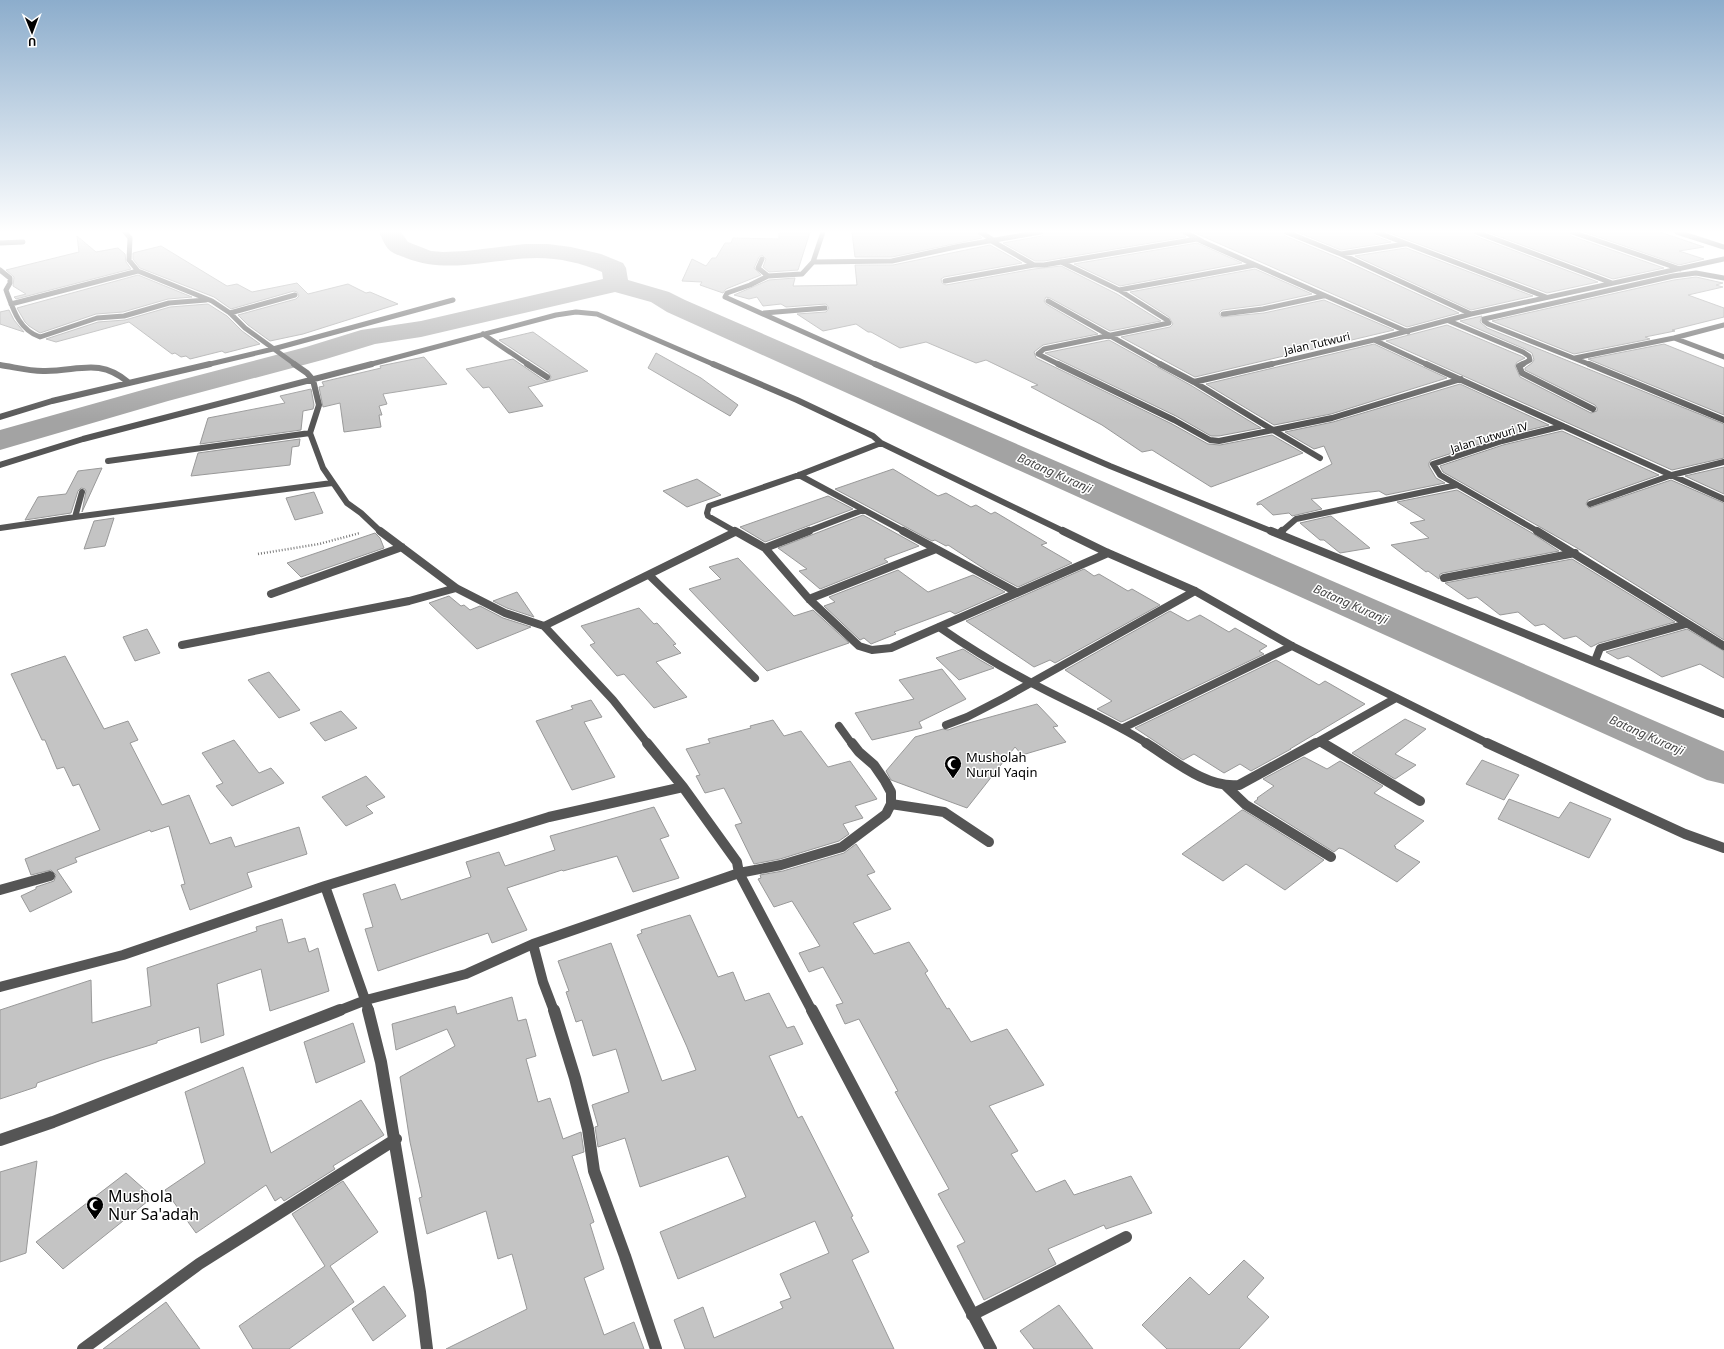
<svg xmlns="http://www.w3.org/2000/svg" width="1724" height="1349" font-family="'Noto Sans',sans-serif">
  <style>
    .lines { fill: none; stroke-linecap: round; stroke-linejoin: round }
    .river { fill: #a3a3a3; fill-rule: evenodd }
    .building { fill: #c4c4c4; stroke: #999 }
    .path { stroke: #777; stroke-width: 2.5; stroke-dasharray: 1 2; stroke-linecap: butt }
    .service-far2 { stroke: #555; stroke-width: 5 }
    .service-far1 { stroke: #555; stroke-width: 6 }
    .service { stroke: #555; stroke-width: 10 }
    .minor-far4 { stroke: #555; stroke-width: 5 }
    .minor-far3 { stroke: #555; stroke-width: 6 }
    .minor-far2 { stroke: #555; stroke-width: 8 }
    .minor-far1 { stroke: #555; stroke-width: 10 }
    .minor { stroke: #555; stroke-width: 12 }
    .labels { text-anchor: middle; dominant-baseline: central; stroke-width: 3; stroke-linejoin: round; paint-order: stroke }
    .far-street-label { font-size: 11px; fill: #000; stroke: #fff }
    .far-water-label { font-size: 12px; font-style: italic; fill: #444; stroke: #fff }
    .poi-label { font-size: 13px; fill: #000; stroke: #fff; text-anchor: start }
    .near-poi-label { font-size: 16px; fill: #000; stroke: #fff; text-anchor: start }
  </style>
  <rect width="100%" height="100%" fill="#fff"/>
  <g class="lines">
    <path class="river" d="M379,232H401L408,242L431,251L443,252L466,251L525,244H548L571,247L601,254L623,263L626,268L628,280L669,292L685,300L1724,751V784L1707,780L667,312L651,302L615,292L421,337L375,344L326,359L168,401L0,450V430L146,389L306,347L361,330L421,321L603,279L602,272C581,263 560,258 537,258C492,258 450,275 406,258C402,256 396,255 392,252C386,249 382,238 379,232Z"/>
  </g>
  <path class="building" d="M782,232H810L798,270L769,272L763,267L766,259L762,255L759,257L754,268L761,275L726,289L723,293L700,285L702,282L682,281L692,259L706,266L712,258H716L725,243H731L733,238L779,239V233Z
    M852,232H976L982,238L892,257H855Z
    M1045,232H1181L1186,237L1044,261H1035L1003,243L1042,236Z
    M1193,232H1282L1285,236L1339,258L1459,313L1407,327Z
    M1297,232H1372L1375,236L1391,242L1341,250Z
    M1387,232H1472L1475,236L1598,282L1547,293Z
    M1487,232H1568L1571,236L1664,268L1613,279Z
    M1584,232H1660L1704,247L1679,251L1704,259L1679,265Z
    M77,236L96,252L118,248L125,254L126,262L131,269L16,299L14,297L26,294L13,286L14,277L6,270L79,252Z
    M1197,243L1242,263L1120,286L1074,264Z
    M990,245L1022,263L944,277L941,279L942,283L946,285L1034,269L1061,266L1117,294L1161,321L1110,331L1050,298L1046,297L1044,301L1046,304L1098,334L1043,345L1034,352L1036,358L1172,424L1208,444L1220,445L1272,435L1303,453L1211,487L1152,450L1142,452L1102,425L1031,387L1038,385L986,360L976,363L926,342L900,348L871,332H868L856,324L823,331L797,314L826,312L829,308L826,304L786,307L781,304L763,306L757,297L749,299L734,295L769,280L795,278L793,286L857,285L855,265H893Z
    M161,246L227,286L237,284L252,292L297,283L308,294L348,284L366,293L370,292L398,304L303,334L270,341L248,325L238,315L296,299L299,296L297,292L294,291L231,309L214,297L140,268L133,259V253Z
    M1406,248L1533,296L1471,310L1355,256Z
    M1255,269L1312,294L1262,305L1222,310L1219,313L1221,317L1264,313L1324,300L1394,330L1195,377L1121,337L1170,327L1173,324L1169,317L1130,292Z
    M138,275L192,297L168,299L123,312L96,314L40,333L29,326L25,322L17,308Z
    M1696,277L1723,283L1716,285L1723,287L1688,295L1724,308V317L1672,330L1675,331L1645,337L1650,339L1574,354L1492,321L1674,280Z
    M208,304L227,316L242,331L260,344L225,353L222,351L190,359L186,356L181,357L175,353L172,354L129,322L56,342L46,339L98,322L125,320L170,307Z
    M9,310L14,320L24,332L0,324V312Z
    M1482,316L1480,322L1487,328L1724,424V458L1672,470L1386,341L1447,325L1521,356L1525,358L1517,362L1515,366L1520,377L1591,413L1597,411V408L1595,405L1525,370V368L1532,363L1534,360L1532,353L1525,349L1460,321Z
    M533,332L588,371L528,387L543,406L509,413L489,387L483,388L466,369L513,359L545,381H549L551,377L549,373L499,340Z
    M1109,340L1192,386L1261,428L1219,436H1211L1176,416L1045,353Z
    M1374,344L1447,378L1331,414L1274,425L1206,384Z
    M1664,344L1724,368V415L1588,359Z
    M656,353L701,378L738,405L730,416L648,368Z
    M424,357L447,384L383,394L387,404L379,406L382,415H379L381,427L344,432L340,403L323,407L319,387L324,386L322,382L381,368L380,366Z
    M1460,384L1549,425L1501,437L1431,460L1429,463V466L1436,478L1445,483L1386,495L1379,491L1311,499L1322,509L1292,516L1289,513L1273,515L1261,504L1257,505V503L1332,464L1324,446L1314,449L1285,432L1333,422Z
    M311,389L314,405L313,409L303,411L301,430L200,444L208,418L285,403L280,396Z
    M1562,431L1659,475L1588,500L1586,504L1589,508L1671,480L1724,503V640L1577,548L1443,472L1440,466L1503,445Z
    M300,439L299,446L292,447L290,465L191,476L198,453Z
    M1724,467V494L1685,476Z
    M102,468L82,512L86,491L85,489L81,488L78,491L71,513L25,520L38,497L66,494L78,471Z
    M893,469L938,496L946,493L971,507L976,505L991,514L995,512L1047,543L1041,545L1072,563L1018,587L986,570L948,545L946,546L935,540L932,541L835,489Z
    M697,479L721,495L687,507L663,491Z
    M1457,490L1532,533L1559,551L1443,573L1440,574L1439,579L1428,571L1426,572L1391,545L1429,538L1410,523L1425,520L1397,502Z
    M314,492L323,513L295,520L286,498Z
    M828,496L853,509L765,542L740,527Z
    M863,515L919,546L884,559L888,562L820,589L799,571L807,569L778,548Z
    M1331,516L1370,548L1340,553L1324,540H1320L1300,523Z
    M114,518L105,546L84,549L94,521Z
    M375,533L380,538L384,548L301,577L287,563Z
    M738,558L794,616L813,610L849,643L767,671L689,589L721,579L709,567Z
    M1572,559L1675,622L1599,643L1591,647L1576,636L1564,639L1544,624L1535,626L1518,612L1500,615L1477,597L1468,599L1445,583Z
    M1084,569L1094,576L1099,574L1128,591L1132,589L1160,605L1055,663L1050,660L1034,667L966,621Z
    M898,570L928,592L973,575L1005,592L955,614L950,611L894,632L896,634L871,644L864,638L860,640L824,606L835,602L829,597Z
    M517,592L534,617L507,608L493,601Z
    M449,596L461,606L464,605L470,610L480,606L503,618L531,627L477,649L429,603Z
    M639,608L654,624L657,623L676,644L673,645L681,653L656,662L687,697L654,708L624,674L617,676L590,645L595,643L581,626Z
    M1170,611L1188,621L1200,615L1229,632L1235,628L1267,646L1259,651L1264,654L1124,721L1121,722L1097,709L1112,701L1065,670Z
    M147,629L160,653L135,661L123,637Z
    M1687,629L1724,651V678L1700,664L1662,677L1628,656L1618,659L1606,652Z
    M963,649L980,660L994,668L959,680L936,658Z
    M65,656L104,729L128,721L138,740L130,743L162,805L189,795L210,844L231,837L235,847L299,827L307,854L247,873L252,887L190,910L181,885L185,884L169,826L151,832L150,830L75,858L77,862L57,870L72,892L30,912L21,896L36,889V887L54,881L56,875L51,870L31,875L25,859L100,830L79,784L73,786L64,767L57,769L45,740H42L11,674Z
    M1276,660L1319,685L1325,681L1365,704L1290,749H1291L1251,771L1240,764L1224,773L1194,754L1183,760L1135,728Z
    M942,669L966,699L919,722L922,728L872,740L855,713L914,699L899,680Z
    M269,672L300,710L279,718L248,680Z
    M591,700L602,717L584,722L615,777L572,790L536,721L573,709L571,706Z
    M1037,704L1058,726L1053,727L1066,742L1022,755L1015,747L967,808L891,780L886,771L915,737L943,729L948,730L965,724Z
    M341,711L357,728L325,741L310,723Z
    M1405,719L1426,729L1395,754L1416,765L1395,779L1352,753Z
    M773,720L784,736L801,731L828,767L850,761L877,799L855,806L863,818L843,824L849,834L839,841L780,859L754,864L735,825L742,823L724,788L705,793L696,776L700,775L686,749L710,743L708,739L751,728L750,726Z
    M234,740L259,773L271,768L284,783L232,806L216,786L223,783L202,753Z
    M1304,757L1327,769L1340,761L1383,786L1374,793L1424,821L1394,846L1396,847L1395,848L1420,862L1397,882L1343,849L1339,848L1334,852L1254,802L1258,799L1257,798L1274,786L1263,779Z
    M1482,760L1519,775L1504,800L1466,784Z
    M366,776L385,797L366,806L373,813L346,826L322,797Z
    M1509,799L1559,818L1570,802L1611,819L1589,858L1498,819Z
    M654,807L669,836L660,839L679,878L633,892L617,856L563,871L562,870L507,888L527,930L492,943L488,933L378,971L365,929L373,927L363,894L395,884L401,900L471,877L466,862L499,852L505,866L555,850L550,836Z
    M1242,810H1243L1324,860L1285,890L1246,864L1223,881L1182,854Z
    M856,844L875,872L867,875L891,909L853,923L874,954L909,942L928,971L925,973L947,1009L949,1008L971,1042L1007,1029L1044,1085L989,1106L1018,1151L1011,1154L1036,1192L1065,1180L1074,1195L1131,1176L1152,1213L1106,1229L1104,1225L1048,1249L1056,1264L984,1300L957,1246L965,1242L938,1194L949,1189L895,1092L898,1091L859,1019L845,1024L836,1005L843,1003L823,967L809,972L799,953L820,946L792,901L774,907L758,879L761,878L760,875L783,871L844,853Z
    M690,915L718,977L733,972L745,1001L769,993L787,1028L794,1026L803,1044L769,1056L798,1118L802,1116L853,1216L851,1217L869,1252L852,1260L894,1349H685L674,1320L703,1307L714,1338L783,1308L780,1302L791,1298L780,1274L829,1253L815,1221L678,1279L660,1232L746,1197L728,1156L640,1187L625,1138L598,1147L595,1127L598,1126L592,1105L629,1092L616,1049L593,1056L582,1020L576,1022L566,992L569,991L558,961L611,943L662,1081L696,1070L687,1047L637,935L642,933L641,930Z
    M282,919L288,943L305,938L309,952L318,948L329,991L270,1011L261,969L217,984L224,1035L201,1043L199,1027L157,1041V1043L102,1060L37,1083L36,1087L0,1099V1010L91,980L92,1023L151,1006L147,968L257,931L256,927Z
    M512,997L518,1021L526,1019L536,1056L526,1059L538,1102L550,1098L563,1139L581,1132L584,1152L572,1156L594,1222L590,1224L604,1269L584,1278L604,1335L634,1322L644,1349H446L527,1309L512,1254L498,1259L486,1211L427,1234L419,1198L422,1197L410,1142L400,1077L455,1046L447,1029L396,1050L392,1024L455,1006L457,1014Z
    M353,1023L365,1062L316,1083L304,1042Z
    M243,1067L271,1153L361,1100L384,1135L333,1166L335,1169L284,1201L281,1197L275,1201L266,1185L196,1233L165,1190L205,1163L185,1092Z
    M37,1161L26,1253L0,1262V1172Z
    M126,1173L153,1197L63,1269L36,1242Z
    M343,1181L378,1232L330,1266L354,1302L289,1349H253L239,1326L325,1266L292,1214Z
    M1244,1260L1264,1278L1247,1297L1269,1317L1239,1349H1167L1142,1325L1190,1277L1209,1295Z
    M384,1286L406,1316L373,1341L352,1309Z
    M166,1302L200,1349H103Z
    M1059,1305L1093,1349H1034L1020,1331Z"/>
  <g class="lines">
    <path class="path" d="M258,554L319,544L360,533"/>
    <path class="service-far2" d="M764,313L825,308
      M1449,321L1523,352L1529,356L1530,360L1521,365"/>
    <path class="service-far1" d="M1523,364L1519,366L1522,373L1593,409
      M1273,430L1320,458"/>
    <path class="service" d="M891,804L944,812L989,842"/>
    <path class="minor-far4" d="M125,232L130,238L129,260L138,271L212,301L230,313L245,328L296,365
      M980,232L993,240
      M1185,232L1203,242L1408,332
      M1286,232L1341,254L1471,314
      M1376,232L1546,297
      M1476,232L1612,283
      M1572,232L1680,269
      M1677,232L1724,247
      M990,240L1034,265H1044L1197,239
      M0,243L23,242
      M1341,254L1405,244
      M762,259L758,268L768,276
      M813,262L823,232
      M0,270L10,278V283L6,290C13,309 19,330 40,337L97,318L124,316L169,303L206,300
      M945,281L1034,265
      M1119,290L1255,265
      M1048,301L1162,365
      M11,304L138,271
      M230,313L295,295
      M1223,314L1263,309L1323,296
      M483,334L529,365
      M1674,338L1724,357
      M1374,340L1428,365
      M1575,358L1674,338L1724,325
      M206,365L273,349L453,300
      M368,365L556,315L576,312L597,314L715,365
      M877,365L725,297L727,293L750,285L768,276L802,274L813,262L892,261L960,246L1041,232
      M1060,365L1038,354L1044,349L1169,323L1167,320L1119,290L1061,262
      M1268,365L1374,340L1471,314L1724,259
      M1591,365L1488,324L1484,321V319L1673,276L1696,273L1724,278"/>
    <path class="minor-far3" d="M294,364L307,373L313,380L319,405L310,433L323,468L347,503L361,513L381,532
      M527,364L547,377
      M713,364L797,400L873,436L881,443L1065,532
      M875,364L1110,466L1273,532
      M1058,364L1174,420L1210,440L1219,441L1332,418L1461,379
      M1160,364L1194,382L1273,430
      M1426,364L1724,499
      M1589,364L1724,420
      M0,365C14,367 28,371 43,371C77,372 98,357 128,382
      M1194,382L1272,364
      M0,417L52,401L210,364
      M108,461L310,433
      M0,465L83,439L372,364
      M799,475L905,532
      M82,492L75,517L332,483
      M1590,504L1672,475L1724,462
      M0,528L75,517
      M736,532L708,516L707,513L709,506L799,475L881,443
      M806,532L863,510
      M1281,532L1296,519L1457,485
      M1539,532L1440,475L1433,464L1502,441L1563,426"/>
    <path class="minor-far2" d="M380,531L456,588L505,613L544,626L613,700L648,744
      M735,531L765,548L809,599L859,646L872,650L891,648L1108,553
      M903,531L1016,592
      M1063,531L1108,553L1195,591L1292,646L1489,744
      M1271,531L1724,714
      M1537,531L1724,646
      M1280,533L1282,531
      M765,548L809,531
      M649,575L755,678
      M1444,578L1575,553
      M271,594L402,547
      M809,599L936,549
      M544,626L735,532
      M939,627C968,647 997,665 1028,681C1068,703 1109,719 1148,744
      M182,645L409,601L456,588
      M1595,661L1600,648L1686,624
      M946,725L967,717L1004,698L1195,591
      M839,726L852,744
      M1123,728L1292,646
      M1320,741L1324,744
      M1314,744L1396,698"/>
    <path class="minor-far1" d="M647,743L683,787L737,862L739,873L812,1011
      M1146,743C1172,759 1207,789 1239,785L1316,743
      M1323,743L1420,801
      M1487,743L1685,834L1724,848
      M1226,786L1246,805L1331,857
      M325,886L369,1011
      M0,890L50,876
      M533,944L543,982L554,1011
      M0,987L123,955L325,886L549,817L683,787
      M338,1011L366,1000L466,974L533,944L739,873L781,865L842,847L886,814L891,804V792L885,781L874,765L859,752L852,743"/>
    <path class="minor" d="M368,1010L381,1062L420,1292L427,1349
      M554,1010L575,1078L588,1129L594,1171L625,1256L656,1349
      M812,1010L991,1349
      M0,1140L53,1122L340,1010
      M972,1315L1126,1237
      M83,1349L199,1264L396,1139"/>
  </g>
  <linearGradient id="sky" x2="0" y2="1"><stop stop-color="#8cadcc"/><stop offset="0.55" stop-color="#fff"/><stop offset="1" stop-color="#fff" stop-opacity="0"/></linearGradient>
  <rect width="1724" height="421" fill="url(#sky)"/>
  <defs>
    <symbol id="mosque-pin" viewBox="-11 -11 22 30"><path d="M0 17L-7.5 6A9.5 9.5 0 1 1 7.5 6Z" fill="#000" stroke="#fff"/><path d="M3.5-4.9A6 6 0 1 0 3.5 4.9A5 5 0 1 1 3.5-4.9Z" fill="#fff"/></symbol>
  </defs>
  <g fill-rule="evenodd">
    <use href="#mosque-pin" x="943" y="754" width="20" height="27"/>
    <use href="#mosque-pin" x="85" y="1195" width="20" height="27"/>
  </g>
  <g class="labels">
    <g class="far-street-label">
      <text transform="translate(1317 343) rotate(-13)">Jalan Tutwuri</text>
      <text transform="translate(1489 437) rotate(-17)">Jalan Tutwuri IV</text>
    </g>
    <g class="far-water-label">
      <text transform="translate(1055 473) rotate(24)">Batang Kuranji</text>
      <text transform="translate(1351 604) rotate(24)">Batang Kuranji</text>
      <text transform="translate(1647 735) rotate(24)">Batang Kuranji</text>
    </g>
    <g class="poi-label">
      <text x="966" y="757">Musholah<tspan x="966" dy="15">Nurul Yaqin</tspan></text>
    </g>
    <g class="near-poi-label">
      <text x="108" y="1196">Mushola<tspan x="108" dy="18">Nur Sa'adah</tspan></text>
    </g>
  </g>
  <g transform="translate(32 32) rotate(179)" stroke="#ffffff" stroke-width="3" paint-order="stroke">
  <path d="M0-3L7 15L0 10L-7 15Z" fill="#000000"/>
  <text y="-6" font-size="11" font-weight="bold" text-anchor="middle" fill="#000000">U</text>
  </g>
</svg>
